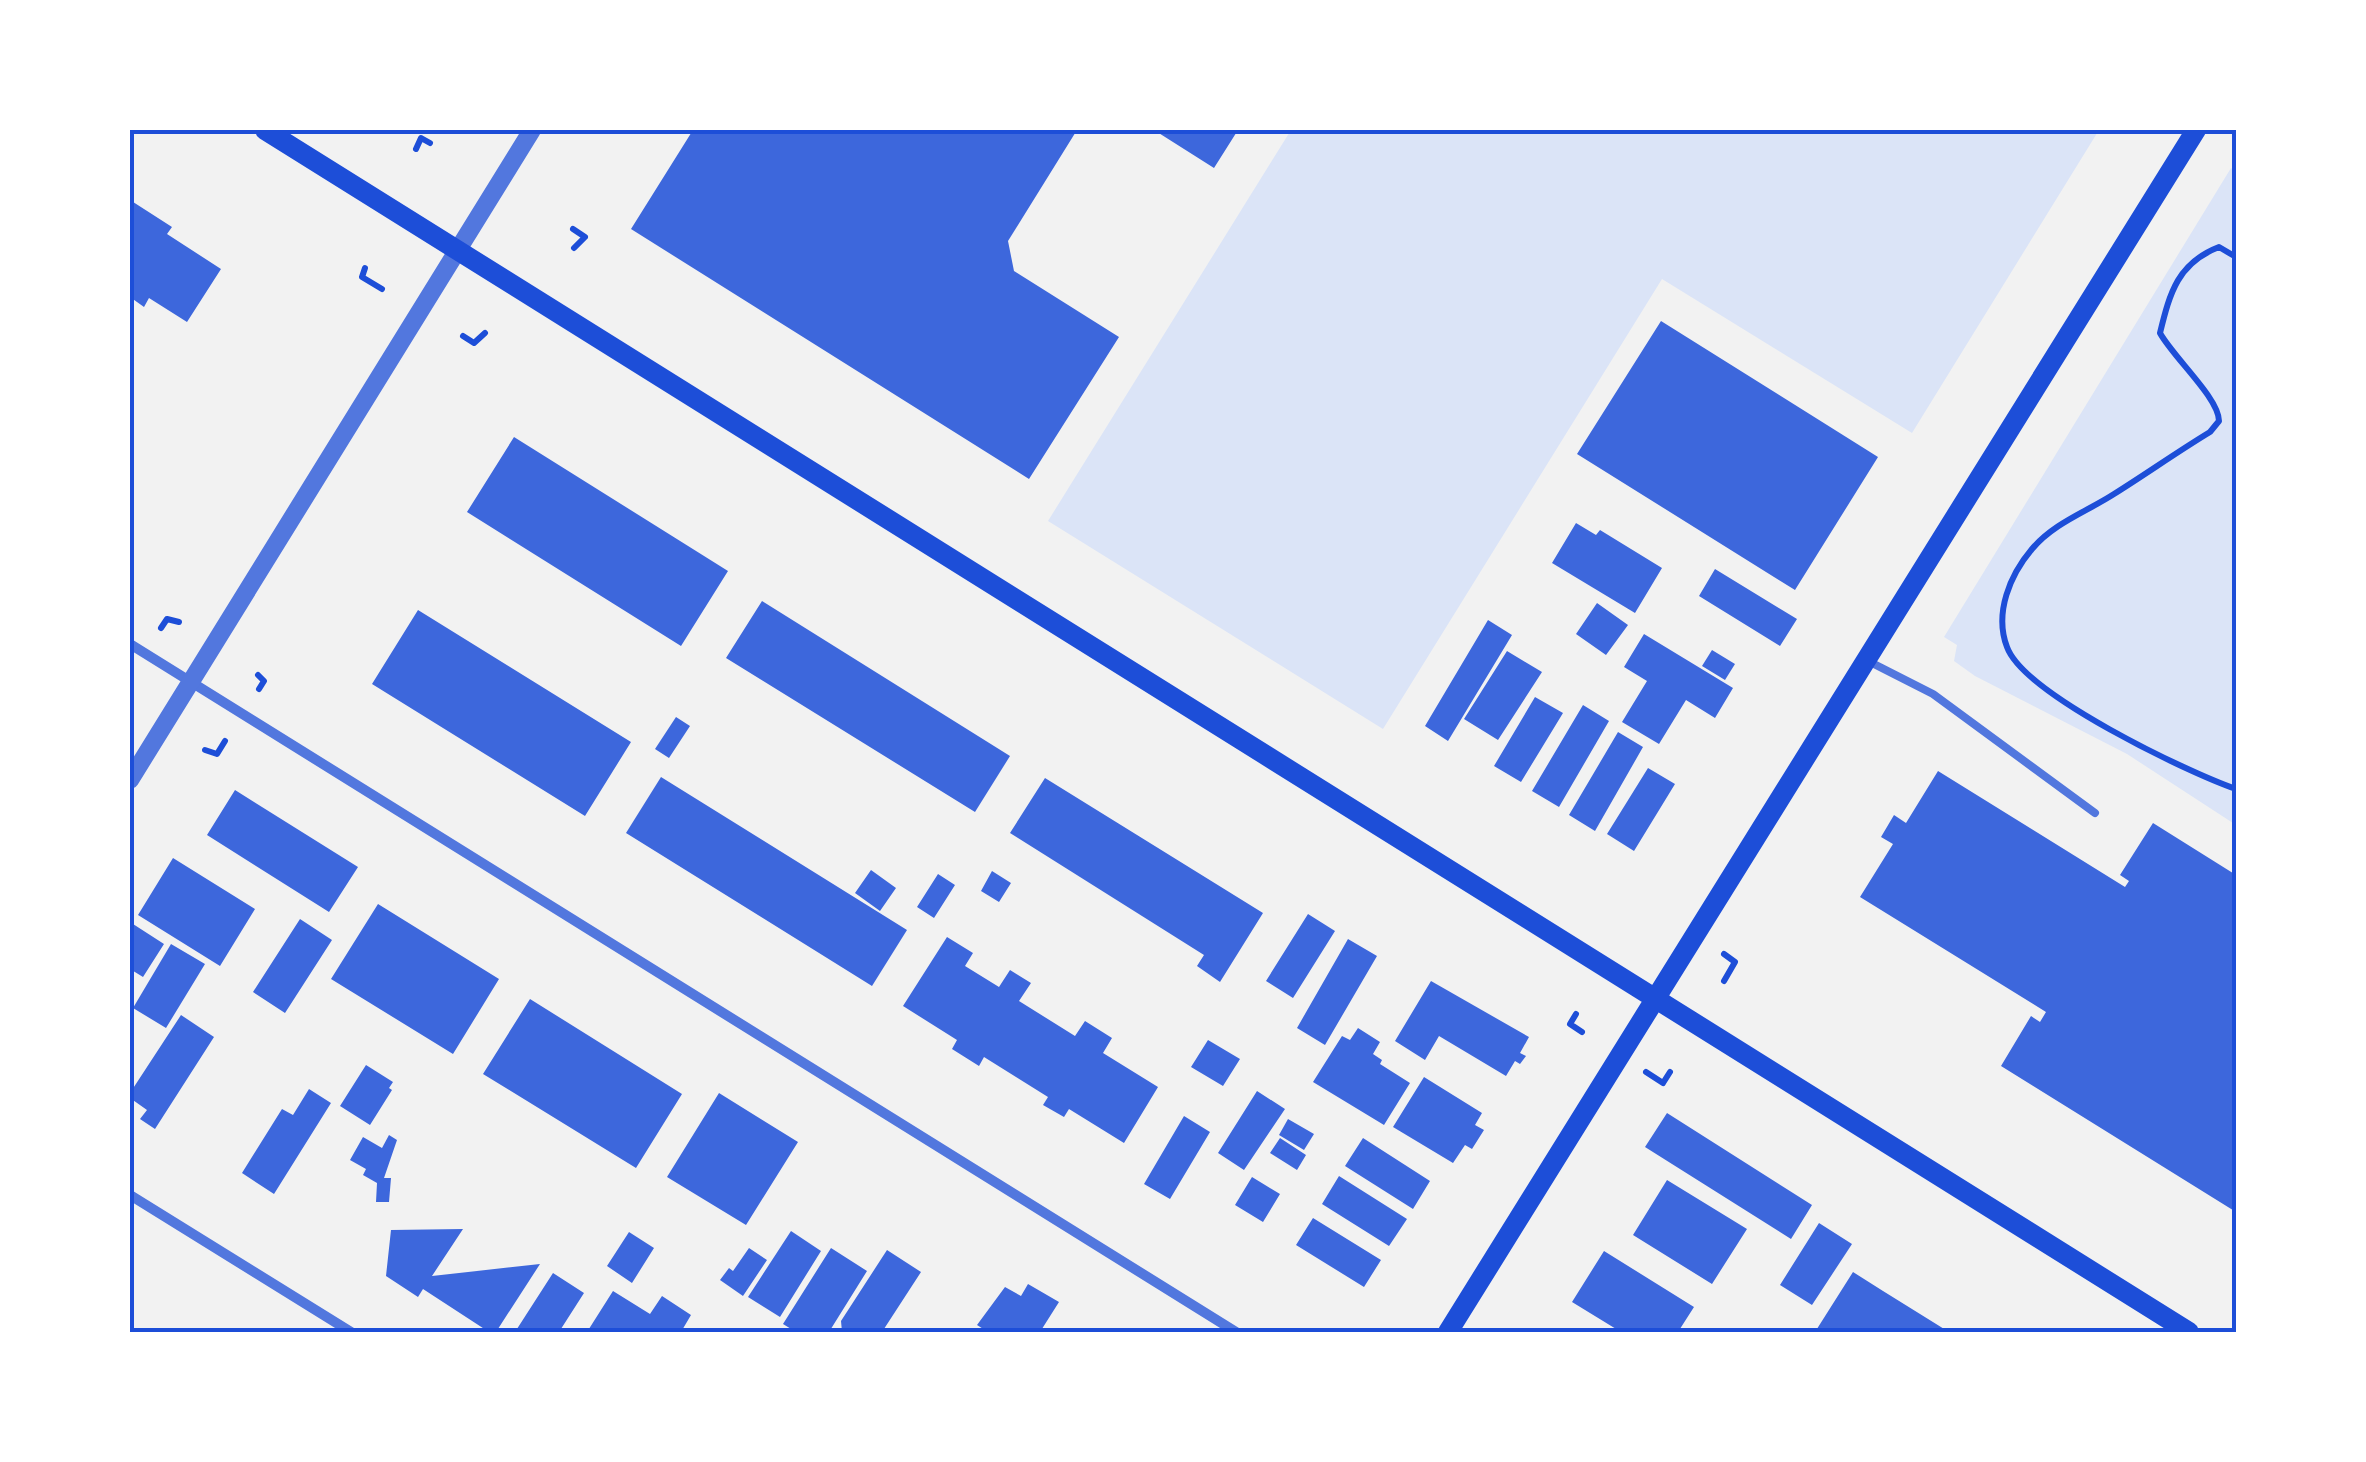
<svg xmlns="http://www.w3.org/2000/svg" width="2366" height="1462" font-family="Montserrat,sans-serif">
  <style>
    .green { fill: #dbe4f7 }
    .building { fill: #3d67dc }
    .lines { fill: none; stroke-linecap: round; stroke-linejoin: round }
    .path { stroke: #1d4ed8; stroke-width: 6 }
    .service { stroke: #5277de; stroke-width: 8 }
    .minor { stroke: #5277de; stroke-width: 10 }
    .tertiary { stroke: #5277de; stroke-width: 18 }
    .secondary { stroke: #1d4ed8; stroke-width: 20 }
    .neatline { fill: none; stroke: #1d4ed8; stroke-width: 4 }
  </style>
  <rect width="100%" height="100%" fill="#f2f2f2"/>
  <path class="green" d="M1291,130H2099L1912,433L1662,279L1383,729L1048,521Z
    M2231,168L2236,172V825L2127,754L1975,676L1954,661L1957,645L1944,637Z"/>
  <path class="building" d="M693,130H1077L1008,241L1014,271L1119,337L1029,479L631,229Z
    M1154,130H1238L1214,168Z
    M130,200L172,227L167,234L221,269L187,322L149,298L144,307L130,297Z
    M1661,321L1878,457L1795,590L1577,454Z
    M514,437L728,571L681,646L467,512Z
    M1576,523L1596,535L1600,530L1662,568L1635,613L1552,563Z
    M1715,569L1797,619L1780,646L1699,596Z
    M762,601L1010,756L975,812L726,658Z
    M1597,603L1628,625L1606,655L1576,634Z
    M418,610L631,742L585,816L372,684Z
    M1488,620L1512,635L1448,741L1425,726Z
    M1644,634L1733,688L1715,718L1686,700L1659,744L1622,722L1647,681L1624,667Z
    M1712,650L1735,664L1725,680L1702,666Z
    M1507,651L1542,672L1498,740L1464,719Z
    M1535,697L1563,713L1521,782L1494,766Z
    M1583,705L1609,721L1559,807L1532,791Z
    M676,717L690,726L669,758L655,749Z
    M1618,732L1643,747L1595,831L1569,815Z
    M1648,768L1675,784L1634,851L1607,834Z
    M1938,771L2125,887L2129,881L2120,875L2153,823L2236,875V1212L2001,1066L2031,1016L2040,1022L2046,1012L1860,897L1893,844L1881,837L1894,815L1906,823Z
    M661,777L907,930L872,986L626,833Z
    M1045,778L1263,913L1220,982L1197,966L1204,955L1010,833Z
    M235,790L358,867L329,912L207,835Z
    M173,858L255,909L220,966L138,915Z
    M871,870L896,888L880,911L855,893Z
    M992,871L1011,883L999,902L981,891Z
    M938,874L955,885L934,918L917,907Z
    M378,904L499,979L453,1054L331,979Z
    M1308,914L1335,931L1293,998L1266,981Z
    M300,919L332,940L285,1013L253,992Z
    M133,924L164,944L143,977L130,969Z
    M947,937L973,953L965,966L999,987L1010,970L1031,983L1019,1001L1075,1036L1085,1021L1112,1038L1103,1053L1158,1087L1124,1143L1069,1109L1064,1117L1043,1105L1048,1097L984,1057L979,1066L952,1049L957,1040L903,1006Z
    M1348,939L1377,956L1325,1045L1297,1028Z
    M171,944L205,964L166,1028L133,1008Z
    M1431,981L1529,1037L1520,1053L1526,1056L1520,1064L1515,1061L1506,1076L1439,1036L1425,1060L1395,1041Z
    M530,999L682,1094L636,1168L483,1074Z
    M181,1015L214,1037L155,1129L140,1119L147,1110L130,1098V1093Z
    M1358,1028L1380,1042L1373,1054L1382,1060L1380,1064L1410,1083L1384,1125L1313,1082L1342,1036L1350,1040Z
    M1208,1040L1240,1059L1223,1086L1191,1067Z
    M366,1065L393,1082L389,1088L392,1090L370,1125L340,1106Z
    M1424,1077L1482,1113L1475,1125L1484,1130L1472,1149L1465,1145L1453,1163L1393,1127Z
    M309,1089L331,1103L274,1194L242,1173L282,1109L293,1115Z
    M1257,1091L1285,1109L1244,1170L1218,1153Z
    M719,1093L798,1142L746,1225L667,1177Z
    M1667,1113L1812,1205L1791,1239L1645,1147Z
    M1184,1116L1210,1132L1170,1199L1144,1184Z
    M1288,1119L1314,1134L1304,1150L1279,1135Z
    M389,1135L397,1140L384,1178H391L389,1202H376L377,1183L363,1175L366,1169L350,1160L363,1137L382,1148Z
    M1280,1138L1306,1155L1297,1170L1270,1153Z
    M1363,1138L1430,1181L1413,1209L1345,1166Z
    M1339,1176L1407,1219L1389,1246L1322,1204Z
    M1252,1177L1280,1194L1263,1222L1235,1205Z
    M1667,1180L1747,1229L1712,1284L1633,1235Z
    M1313,1218L1381,1260L1364,1287L1296,1245Z
    M1819,1223L1852,1244L1812,1305L1780,1285Z
    M463,1229L432,1276L540,1264L496,1332H489L423,1289L418,1297L386,1276L391,1230Z
    M791,1231L821,1251L780,1317L748,1297Z
    M629,1232L654,1248L632,1283L607,1266Z
    M749,1248L767,1260L743,1296L720,1280L729,1268L733,1271Z
    M831,1248L867,1271L829,1332H796L783,1324Z
    M887,1250L921,1272L882,1332H842L841,1321Z
    M1604,1251L1694,1307L1678,1332H1621L1572,1302Z
    M1853,1272L1883,1291L1949,1332H1815Z
    M553,1273L584,1293L559,1332H515Z
    M1028,1284L1059,1302L1040,1332H988L977,1325L1005,1287L1021,1296Z
    M613,1291L650,1314L662,1296L691,1315L681,1332H587Z"/>
  <g class="lines">
    <path class="path" d="M416,149L421,138L430,143
      M573,229L585,237L574,248
      M2236,257L2219,247C2178,263 2170,292 2160,333C2173,357 2219,398 2219,421L2210,432C2177,452 2146,474 2114,494C2086,512 2054,523 2032,549C2010,575 1994,613 2007,647C2024,694 2187,772 2236,789
      M365,268L362,277L382,289
      M463,336L474,343L485,333
      M161,628L167,619L179,622
      M258,675L264,681L259,689
      M205,750L217,754L225,741
      M1724,954L1735,962L1724,981
      M1576,1014L1570,1024L1582,1032
      M1646,1072L1663,1083L1670,1072"/>
    <path class="service" d="M1870,662L1933,694L2095,813"/>
    <path class="minor" d="M130,644L1236,1332
      M130,1195L351,1332"/>
    <path class="tertiary" d="M130,780L532,130"/>
    <path class="secondary" d="M265,130L2189,1332
      M1448,1332L2196,130"/>
  </g>
  <rect width="2366" height="1462" fill="none" stroke="#ffffff" stroke-width="265"/>
  <rect x="132" y="132" width="2102" height="1198" class="neatline"/>
</svg>
